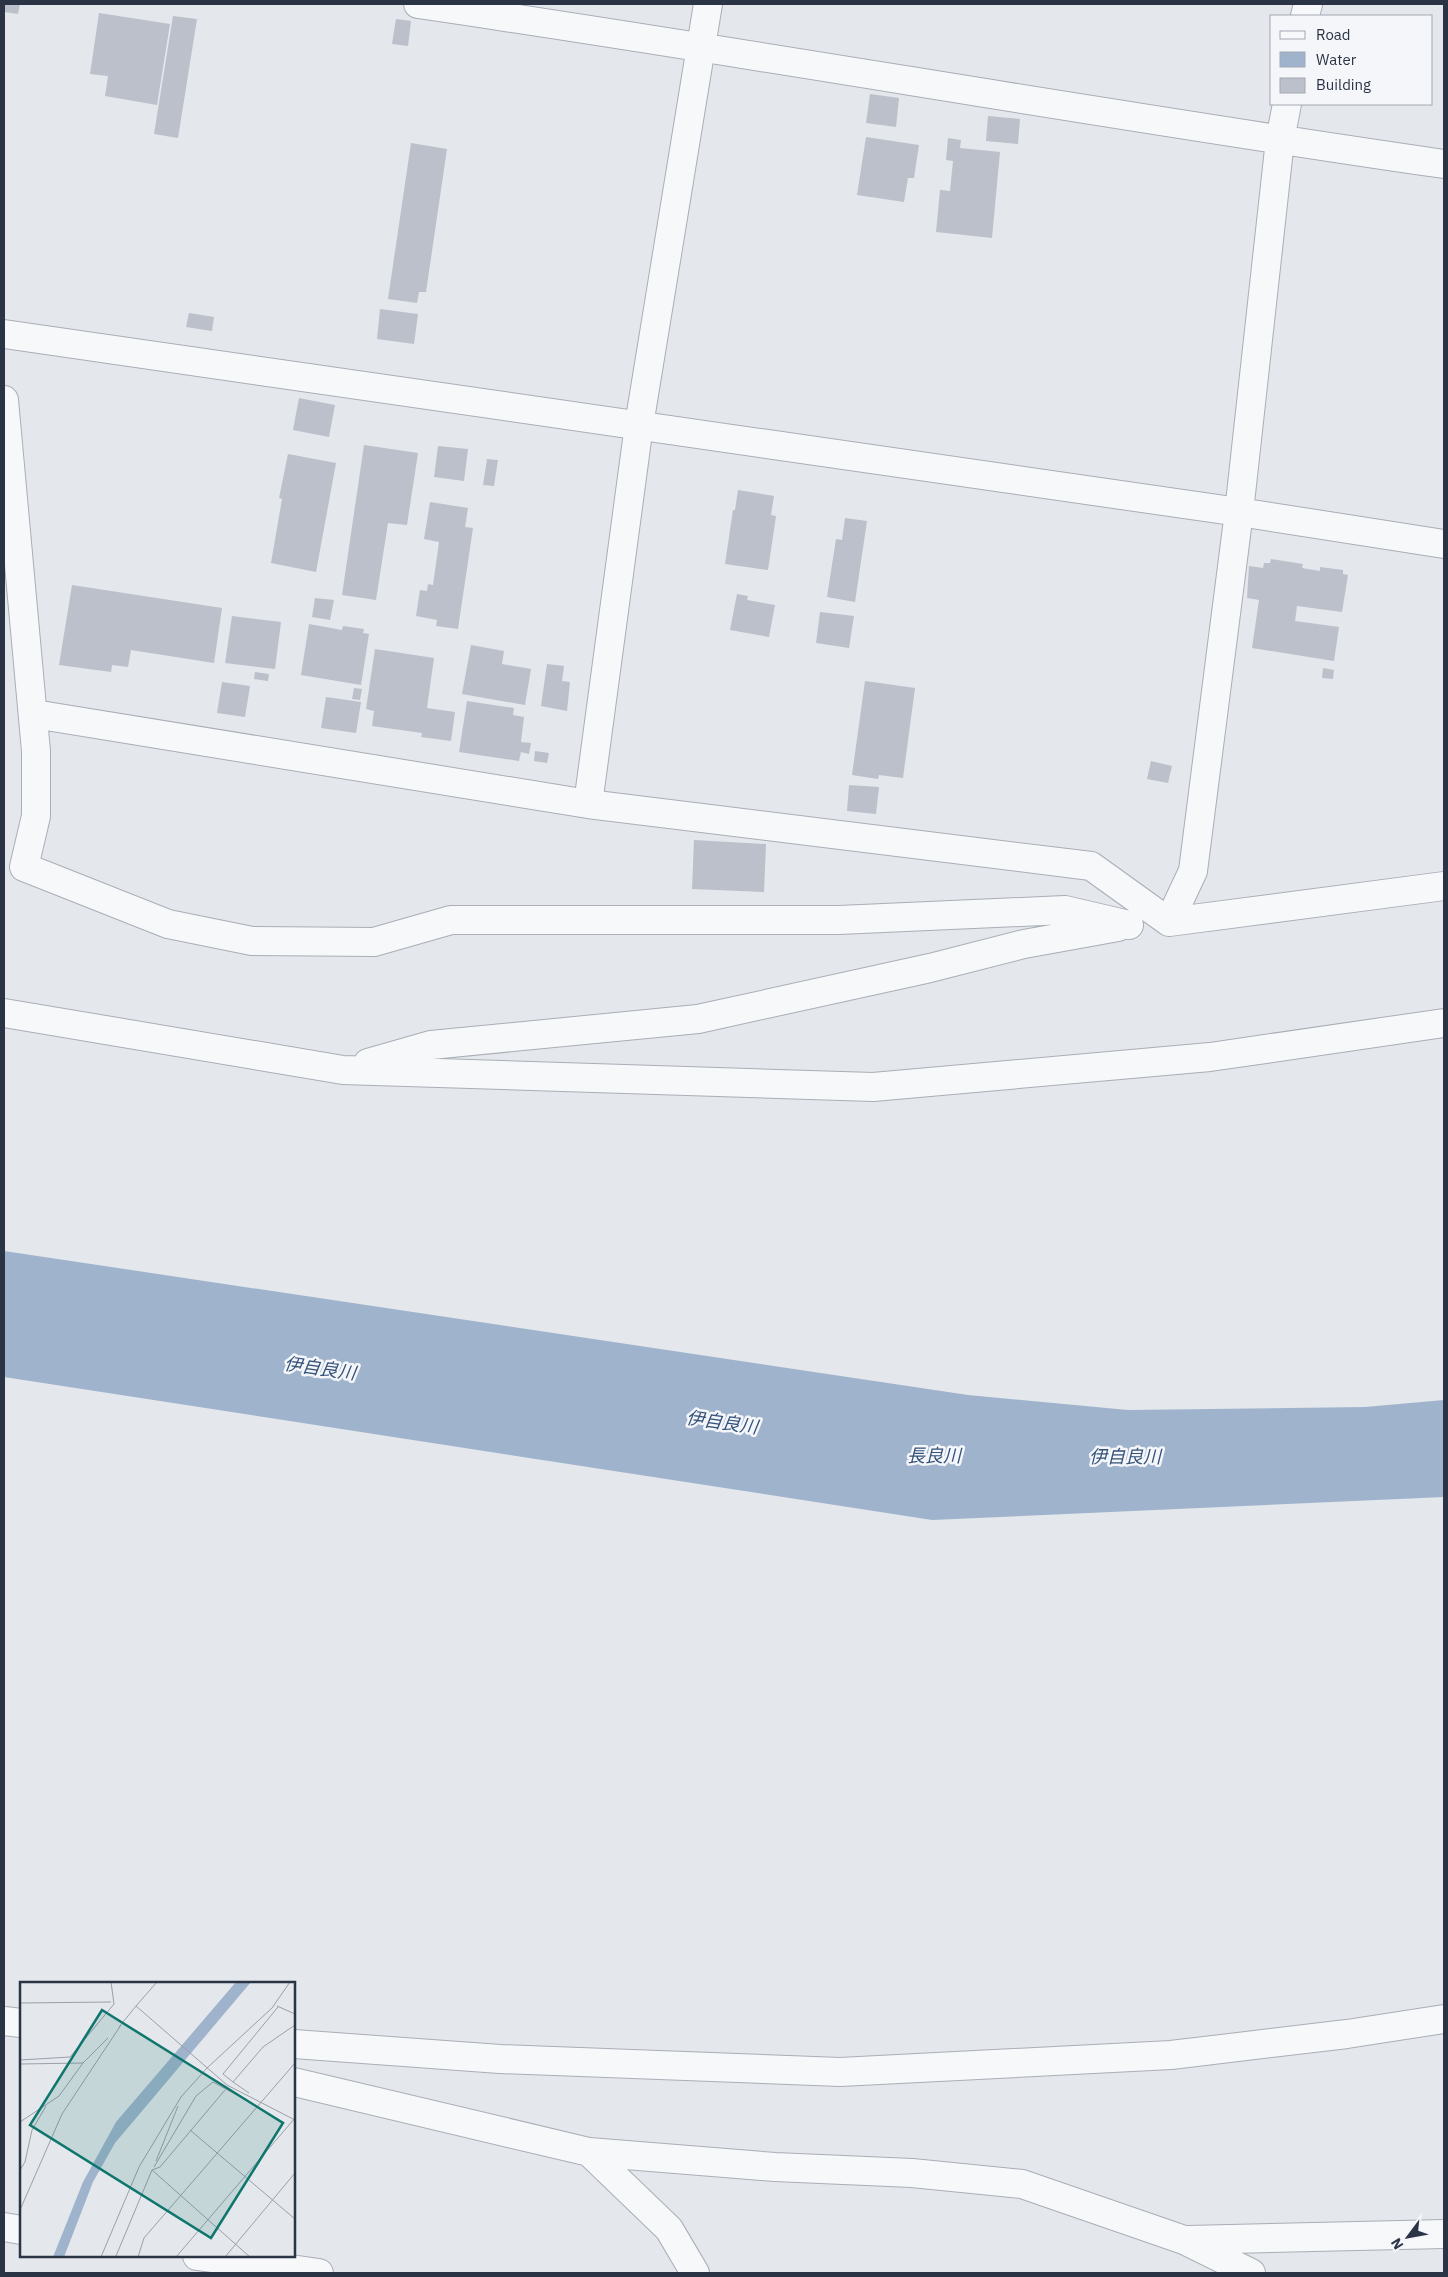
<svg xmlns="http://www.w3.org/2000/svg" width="1448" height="2277" font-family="'IBM Plex Sans','Noto Sans JP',sans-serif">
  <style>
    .water { fill: #9fb4cc }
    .building { fill: #bbc0ca }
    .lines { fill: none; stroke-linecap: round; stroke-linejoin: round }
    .minor-casing { stroke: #a9aeb7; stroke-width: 30 }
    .tertiary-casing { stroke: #a9aeb7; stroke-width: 30 }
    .minor { stroke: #f7f8fa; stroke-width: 28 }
    .tertiary { stroke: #f7f8fa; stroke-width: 28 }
    .labels { text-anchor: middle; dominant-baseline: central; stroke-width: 5; stroke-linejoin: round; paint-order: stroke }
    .water-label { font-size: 18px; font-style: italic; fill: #34527a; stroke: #f4f6f9 }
    .inset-road { fill: none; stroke: #9a9fa9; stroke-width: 1 }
    .view { fill: #0f766e; fill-opacity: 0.15; stroke: #0f766e; stroke-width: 2.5 }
    .inset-edge { fill: none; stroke: #2b3445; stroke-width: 2.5 }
  </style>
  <rect width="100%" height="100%" fill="#e4e7ec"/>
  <path class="water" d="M4,1251L968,1395L1128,1410L1365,1407L1444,1400V1497L932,1520L4,1377Z"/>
  <path class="building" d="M4,4H20L18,14L4,12Z
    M99,13L170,24L157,105L105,96L108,76L90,74Z
    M173,16L197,19L178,138L154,134Z
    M396,19L411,21L408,46L392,44Z
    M870,94L899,98L896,127L866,123Z
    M988,116L1020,119L1018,144L986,141Z
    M866,137L919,145L914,178H908L904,202L857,195Z
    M948,138L961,140L960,148L1000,152L992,238L936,232L940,190L950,191L953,161L946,160Z
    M411,143L447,149L426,292H419L417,303L388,299Z
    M380,309L418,314L414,344L377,339Z
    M189,313L214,317L212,331L186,327Z
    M299,398L335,405L329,437L293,430Z
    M364,445L418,453L407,525L388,523L376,600L342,595Z
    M438,446L468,449L464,481L434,477Z
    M288,454L336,463L316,572L271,563L282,499L279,498Z
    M487,459L498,460L494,486L483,485Z
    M738,490L774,496L771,515L776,516L768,570L725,564L733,510H735Z
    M430,502L468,508L465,527L473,528L458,629L436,626L437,620L416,616L420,590L427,591L428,584L433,585L439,542L424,539Z
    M845,518L867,521L855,602L827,597L836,539L842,540Z
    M1271,559L1303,564L1302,568L1320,571V567L1343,570V574L1348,575L1342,612L1297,606L1295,621L1339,627L1334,661L1252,648L1259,600L1247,598L1249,566L1263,568L1264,563H1270Z
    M72,585L222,608L214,663L131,650L128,667L112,665L111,672L59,665Z
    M737,594L748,596L747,600L775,605L769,637L730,630Z
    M315,598L334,600L330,620L312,617Z
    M820,612L854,616L849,648L816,643Z
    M232,616L281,622L275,669L225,663Z
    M309,624L342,630L343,626L364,629L363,633L369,634L361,685L301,675Z
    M471,645L504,651L502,664L531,669L525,705L462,694Z
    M375,649L434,658L427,708L455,712L451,741L421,737L422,733L372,726L374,711L366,709Z
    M547,664L564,666L562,681L570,682L567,711L541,706Z
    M1323,668L1334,670L1333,679L1322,678Z
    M255,672L269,674L268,681L254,679Z
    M865,681L915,688L903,778L879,775L878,779L852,775Z
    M222,682L250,686L245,717L217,713Z
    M354,688L362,689L360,700L352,699Z
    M326,697L361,702L356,733L321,728Z
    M467,701L514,708L513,715L524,717L521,742L531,743L529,754L521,752L519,761L459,752Z
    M535,751L549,753L547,763L534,761Z
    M1151,761L1172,766L1168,783L1147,779Z
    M849,785L879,787L876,814L847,811Z
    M694,840L766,844L764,892L692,889Z"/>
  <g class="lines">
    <defs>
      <path id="minor" d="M418,4C761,54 1102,115 1444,164
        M1305,16L1308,4
        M1287,104L1280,140L1239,512L1193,871L1169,922L1444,886
        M4,334L1239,512L1444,544
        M4,400L36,751V816L24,867L168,924L252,941L374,942L451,920H839L1065,910L1129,925
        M34,714L588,804L1091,866L1169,922
        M588,804L639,425L708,4
        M4,1013L343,1070L873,1087L1210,1057L1444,1023
        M368,1063L431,1045L698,1019L930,968L1024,944L1118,927
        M294,2044L500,2059L840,2072L1171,2055L1347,2034L1444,2019
        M589,2152L775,2167L912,2173L1022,2184L1184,2240L1251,2273
        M4,2227L21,2230
        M1188,2240L1444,2234
        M197,2256L319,2273"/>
      <path id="tertiary" d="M4,2021L21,2023
        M294,2082L589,2152L669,2229L695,2273"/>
    </defs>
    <use href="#minor" class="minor-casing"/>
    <use href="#tertiary" class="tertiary-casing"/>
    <use href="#minor" class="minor"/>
    <use href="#tertiary" class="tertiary"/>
  </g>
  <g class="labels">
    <g class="water-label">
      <text transform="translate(320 1368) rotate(8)">伊自良川</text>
      <text transform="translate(722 1422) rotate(8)">伊自良川</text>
      <text x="934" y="1455">長良川</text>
      <text x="1125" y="1456">伊自良川</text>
    </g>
  </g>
  <g transform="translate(20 1982)">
    <rect width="275" height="275" fill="#e4e7ec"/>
    <path d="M216,0H231L95,161L73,200L44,275H33L63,200L96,140Z" fill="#9fb4cc"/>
    <path class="inset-road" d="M137,0L116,24L207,103L275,138M0,21L91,20M257,24L275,32M99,45L116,24M0,78L50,75L94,22L91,0M0,82L63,81M213,100L203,92L258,25M229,111L213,100L243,65L275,43M0,140L39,114L63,81L88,56M170,148L275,237M136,179L158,124M134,185L176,114L193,100L237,124M0,188L5,180L12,148L26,124M132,188L140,185L205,108M0,228L42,132L101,43M96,274L132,188L230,275M81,275L119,185L161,115L187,86L252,26L270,0M118,275L124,256L275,81M156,275L275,136M205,275L275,191"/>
    <path class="view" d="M82,28L263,141L191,256L10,143Z"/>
    <rect width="275" height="275" class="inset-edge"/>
  </g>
  <rect width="1448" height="2277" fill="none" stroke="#2b3445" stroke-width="10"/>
  <rect x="1270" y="15" width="162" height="90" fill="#f4f6f9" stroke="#a4a8b1"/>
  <rect x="1280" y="31" width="25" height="8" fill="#f7f8fa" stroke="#a4a8b1"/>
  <text x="1316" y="40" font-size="15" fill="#2b3445">Road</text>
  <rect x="1280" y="52" width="25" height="15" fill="#9fb4cc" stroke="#a4a8b1"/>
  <text x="1316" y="65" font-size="15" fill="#2b3445">Water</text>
  <rect x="1280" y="78" width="25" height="15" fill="#bbc0ca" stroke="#a4a8b1"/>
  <text x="1316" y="90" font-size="15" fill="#2b3445">Building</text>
  <g transform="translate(1408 2237) rotate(238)" stroke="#f4f6f9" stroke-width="4" paint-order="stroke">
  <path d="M0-4L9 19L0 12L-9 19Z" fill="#2b3445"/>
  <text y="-8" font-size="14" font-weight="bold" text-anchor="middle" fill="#2b3445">N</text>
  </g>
</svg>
